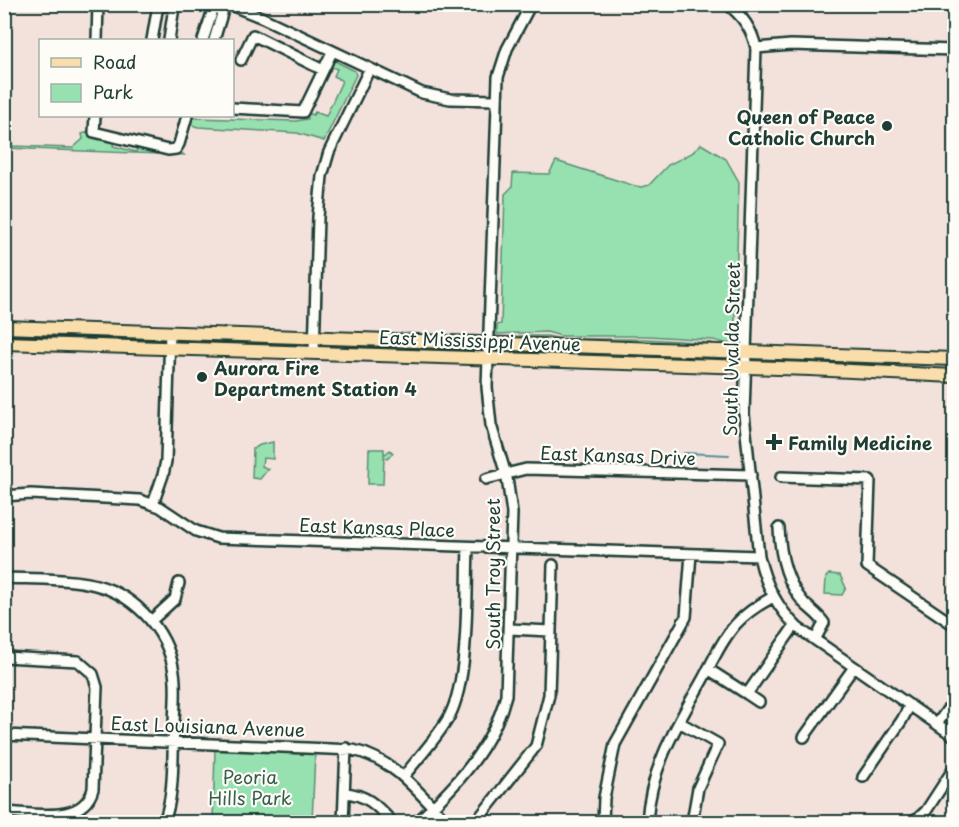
<svg xmlns="http://www.w3.org/2000/svg" width="959" height="827" font-family="'Playpen Sans',sans-serif">
  <style>
    .green { fill: #97e0af; stroke: #5b8e72; stroke-width: 1.5 }
    .lines { fill: none; stroke-linecap: round; stroke-linejoin: round }
    .stream { stroke: #57909a; stroke-width: 2 }
    .minor-casing { stroke: #1f3d34; stroke-width: 14 }
    .major-casing { stroke: #1f3d34; stroke-width: 16 }
    .minor { stroke: #fdfcf7; stroke-width: 9 }
    .major { stroke: #f9deab; stroke-width: 12 }
    .poi-dot { fill: #1f3d34; stroke: #fdfcf7; stroke-width: 2 }
    .labels { text-anchor: middle; dominant-baseline: central; stroke-width: 4.5; stroke-linejoin: round; paint-order: stroke }
    .poi-label { font-size: 18px; font-weight: bold; fill: #1f3d34; stroke: #fdfcf7; text-anchor: start }
    .street-label { font-size: 18px; fill: #1f3d34; stroke: #fdfcf7 }
    .park-label { font-size: 18px; fill: #375e4d; stroke: #fdfcf7 }
  </style>
  <rect width="100%" height="100%" fill="#f3e1dc"/>
  <filter id="ink" filterUnits="userSpaceOnUse"><feTurbulence type="fractalNoise" baseFrequency=".0167" numOctaves="2"/><feDisplacementMap in="SourceGraphic" scale="12" xChannelSelector="R" yChannelSelector="G"/><feConvolveMatrix kernelMatrix="1 2 1 2 8 2 1 2 1" color-interpolation-filters="sRGB"/></filter>
  <g filter="url(#ink)">
    <path class="green" d="M333,60L355,71L356,75L324,141L297,133L198,127L189,124V116H194L195,118L296,121L308,119L306,112L313,115L315,112L326,116L342,81L334,76L337,69L329,66Z
      M88,132L92,135L114,141L113,146L136,152L138,146L179,151L184,155L5,148V135L12,136V146L73,148L83,139L82,134Z
      M701,144L726,159L739,182L735,321L737,325L735,327L737,328L738,342L733,345L713,340L648,336H561L547,332L497,334V325L501,324L505,194L512,187L513,173L549,174L556,161L635,186L642,187L649,185L668,165L692,153Z
      M519,336H547L561,339H647L711,343L724,346L511,338Z
      M273,442V459L263,458L262,466L268,469L260,479L252,478L253,449L260,445Z
      M369,449H384V455L390,450L393,453L387,459L384,457L383,484H368Z
      M829,574L840,575L846,588L842,595L825,594L826,577Z
      M215,749L315,753L312,822H213Z"/>
    <g class="lines">
      <path class="stream" d="M684,453L729,455"/>
      <defs>
        <path id="minor" d="M228,4L263,18L422,93L450,99L496,100
          M727,4C742,15 752,29 756,48L744,414L759,556C765,584 777,608 798,628L954,736
          M97,40L98,4
          M152,40L158,5L174,7L169,40
          M203,40L215,4
          M214,40L225,4
          M756,48L791,45L954,50
          M241,60L253,35L323,70
          M232,108L303,112L332,52
          M95,116L94,132L168,150L176,149L179,144L187,116
          M314,353L318,217L322,176L329,152L369,70
          M781,477L870,480L867,566L954,625
          M486,479L526,469L751,475
          M4,496L31,494L140,500L160,507L196,531L218,538L759,556
          M153,504L163,475L166,461L170,332
          M779,528C780,556 786,582 804,603C811,610 819,615 824,623L815,640
          M4,578C32,579 60,578 87,583C131,591 167,627 174,672C177,690 174,709 174,727C172,759 175,792 164,822
          M151,621L175,599L179,583
          M510,629L550,631
          M4,657L78,661L93,674L97,687L93,789C83,825 34,813 4,812
          M708,669L747,694L795,625
          M747,694L759,702
          M679,722L718,744L698,788L692,822
          M937,724L947,710L954,709
          M4,735L353,750C394,759 419,793 447,822
          M804,737L854,667
          M404,776C419,757 437,738 449,717C470,677 466,593 468,547
          M863,777L902,720L910,705
          M344,793C367,794 378,807 392,822
          M343,822L346,748
          M417,822C455,787 493,747 506,695L512,513L507,478L491,425L487,387L498,77L507,49L531,4
          M476,822L536,746L549,695L553,565
          M603,822L604,798L615,744L686,617L691,554
          M647,822C650,768 677,725 703,679C713,660 722,640 736,624C747,612 760,604 773,597
          M914,822L926,811L954,768"/>
        <path id="major" d="M4,327L954,359
          M4,343L810,369L954,376"/>
      </defs>
      <use href="#minor" class="minor-casing"/>
      <use href="#major" class="major-casing"/>
      <use href="#minor" class="minor"/>
      <use href="#major" class="major"/>
    </g>
  </g>
  <g class="poi-dot">
    <circle cx="887" cy="126" r="6"/>
    <circle cx="202" cy="377" r="6"/>
    <path d="M771 433h6v6h6v6h-6v6h-6v-6h-6v-6h6z"/>
  </g>
  <g class="labels">
    <g class="poi-label">
      <text x="875" y="116" text-anchor="end">Queen of Peace<tspan x="875" dy="21">Catholic Church</tspan></text>
      <text x="214" y="367">Aurora Fire<tspan x="214" dy="21">Department Station 4</tspan></text>
      <text x="788" y="442">Family Medicine</text>
    </g>
    <g class="street-label">
      <text transform="translate(480 340) rotate(2)">East Mississippi Avenue</text>
      <text transform="translate(731 349) rotate(-89)">South Uvalda Street</text>
      <text transform="translate(618 455) rotate(2)">East Kansas Drive</text>
      <text transform="translate(377 527) rotate(2)">East Kansas Place</text>
      <text transform="translate(492 574) rotate(-90)">South Troy Street</text>
      <text transform="translate(208 726) rotate(2)">East Louisiana Avenue</text>
    </g>
    <g class="park-label">
      <text x="250" y="776">Peoria<tspan x="250" dy="21">Hills Park</tspan></text>
    </g>
  </g>
  <rect width="959" height="827" fill="none" stroke="#fdfcf7" stroke-width="24"/>
  <rect x="12" y="12" width="935" height="803" fill="none" stroke="#1f3d34" stroke-width="2" filter="url(#ink)"/>
  <rect x="39" y="39" width="195" height="78" fill="#fdfcf7" stroke="#a4b0a9" stroke-width="1.5"/>
  <rect x="51" y="58" width="30" height="9" fill="#f9deab" stroke="#a4b0a9" stroke-width="1.5"/>
  <text x="93" y="69" font-size="18" fill="#1f3d34">Road</text>
  <rect x="51" y="84" width="30" height="18" fill="#97e0af" stroke="#a4b0a9" stroke-width="1.5"/>
  <text x="93" y="99" font-size="18" fill="#1f3d34">Park</text>
</svg>
